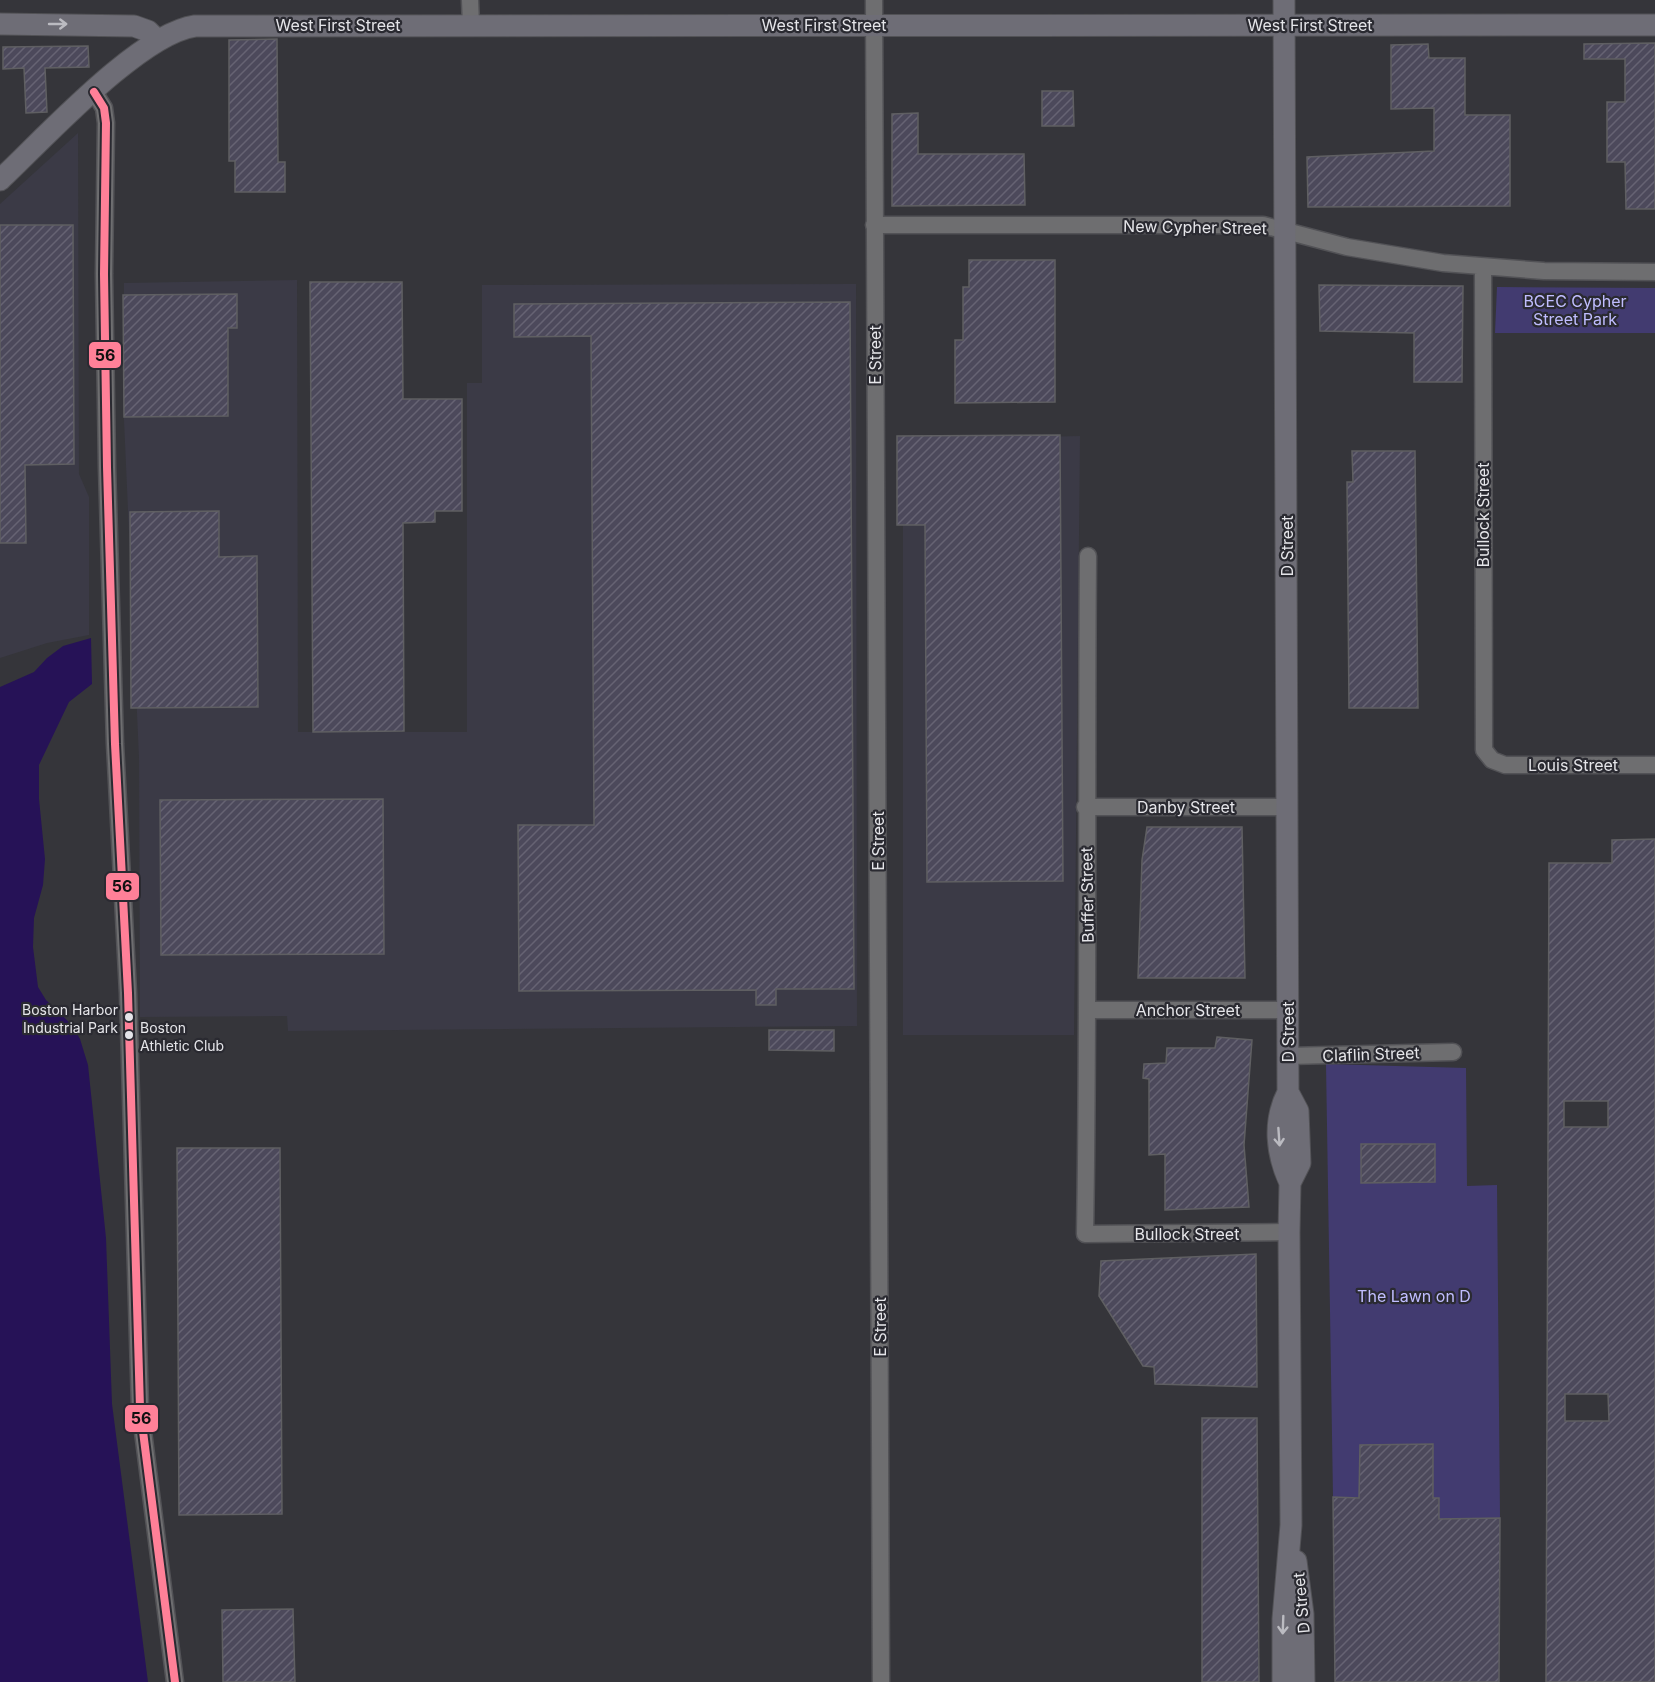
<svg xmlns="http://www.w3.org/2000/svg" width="1655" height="1682" font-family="Inter,sans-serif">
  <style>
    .built { fill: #3b3a46 }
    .park { fill: #423b70 }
    .water { fill: #261257 }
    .building { fill: url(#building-hatch); stroke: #5f5f62; stroke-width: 1.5; fill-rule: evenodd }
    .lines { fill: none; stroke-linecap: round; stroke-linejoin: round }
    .minor-casing { stroke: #525256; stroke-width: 19 }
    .major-casing { stroke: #525256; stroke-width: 23 }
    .minor { stroke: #6e6e70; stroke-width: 16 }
    .major { stroke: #6e6d76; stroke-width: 21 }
    .bus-1-casing { stroke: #2a2a31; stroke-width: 12 }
    .bus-1 { stroke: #ff8098; stroke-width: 8 }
    .oneway { stroke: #bbbbc1 }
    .bus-dot { fill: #e5e5e9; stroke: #2a2a31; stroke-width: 2 }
    .labels { text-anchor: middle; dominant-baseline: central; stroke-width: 4.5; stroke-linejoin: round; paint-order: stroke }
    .bus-label { font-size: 14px; fill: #e5e5e9; stroke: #2a2a31; text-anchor: end }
    .street-label { font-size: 16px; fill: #e5e5e9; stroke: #2a2a31 }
    .park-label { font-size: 16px; fill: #c0bdff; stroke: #2a2a31 }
    .line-badge { stroke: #2a2a31; stroke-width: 2 }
    .pale-badge-label { font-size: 16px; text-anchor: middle; font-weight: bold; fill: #111 }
  </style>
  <defs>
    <pattern id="building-hatch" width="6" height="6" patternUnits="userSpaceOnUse" patternTransform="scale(1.5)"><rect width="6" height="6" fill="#4c495b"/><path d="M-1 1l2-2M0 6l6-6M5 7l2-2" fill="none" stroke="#666373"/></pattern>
  </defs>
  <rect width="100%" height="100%" fill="#35353a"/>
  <path class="built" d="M78,133L79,474L89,497V635L47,643L0,658V204Z
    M297,280L298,732H467V383H482V285L856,284L857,1026L288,1031L287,1016L140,1017L139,758L124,420V283Z
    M1080,436L1074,1035H903V440Z"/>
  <path class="park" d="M1497,287L1655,288V333H1495Z
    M1326,1064L1466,1068L1467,1186L1497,1185L1500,1518L1439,1519L1438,1498L1333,1497Z"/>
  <path class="water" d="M91,638L92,684L69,702L39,765V799L45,859L43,885L34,918L33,947L38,987L46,1000L72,1025L80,1039L88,1065L106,1238L112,1404L148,1682H0V687L34,672L47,658L63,646Z"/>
  <path class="building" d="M277,39L278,162H285V192H235V161H229V40Z
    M1655,43V209H1626L1625,162H1607V102H1625V59H1584V44Z
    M1428,44L1429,58H1465V115H1510V206L1308,207L1307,157L1434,151V108L1391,109V45Z
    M88,46L89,67L45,68L47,112L26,113L24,68L3,69V47Z
    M1042,91H1073L1074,126H1042Z
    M918,113V154H1024L1025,205L892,206V114Z
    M0,225H73L74,464L25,465L26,543H0Z
    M969,260H1055V402L955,403V340H963V287H969Z
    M310,282H402L403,399H462V511H435V522L403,523L404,731L313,732Z
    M1319,285L1463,286L1462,382H1414V333L1320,331Z
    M237,294V328H228V416L124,417L123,295Z
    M850,302L854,989H776V1005H756V990L519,991L518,825H594L591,336L514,337V304Z
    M1060,435L1063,881L927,882L925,525H897V436Z
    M1352,451H1415L1418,708H1349L1347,482H1353Z
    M219,511V557L257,556L258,707L131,708L130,512Z
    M383,799L384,954L161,955L160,800Z
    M1147,827H1242L1245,978H1138L1142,860Z
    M1655,839V1682H1546L1549,863H1612V840ZM1564,1101H1608V1127H1564ZM1565,1394H1608L1609,1421H1565Z
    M769,1030H834V1051L769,1050Z
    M1217,1037L1252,1040L1244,1145L1249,1207L1165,1210V1154L1149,1155V1079L1143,1078L1144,1064L1166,1063L1167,1048H1215Z
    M1361,1144H1435V1182L1361,1183Z
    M177,1148H280L282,1514L179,1515Z
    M1256,1254L1257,1387L1155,1384L1154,1367L1143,1366L1099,1296L1101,1261Z
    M1202,1418H1257L1259,1682H1202Z
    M1433,1444V1498H1439V1519L1500,1518L1499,1682H1335L1333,1497L1359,1498L1360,1445Z
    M293,1609L295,1682H223L222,1610Z"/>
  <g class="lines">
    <defs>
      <path id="minor" d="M470,0L471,25
        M874,0L881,1682
        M94,92L104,108L106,123L104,274L107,467L115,744L128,993L140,1408L175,1682
        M874,225H1263L1347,247L1443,263L1544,271L1655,272
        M1483,267L1484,750L1492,760L1505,765H1655
        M1088,556C1086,782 1089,1008 1085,1234L1289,1232
        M1085,807H1288
        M1089,1010H1288
        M1288,1056L1453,1052"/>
      <path id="major" d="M1284,0L1288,1092C1273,1121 1276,1153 1290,1183
        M0,24L134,26L148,31L157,40
        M0,180C44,139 139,34 195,26L1655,25
        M1296,1561L1303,1614L1304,1682
        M1283,1682V1619L1291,1525L1289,1232L1290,1183L1300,1163L1298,1111L1288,1092"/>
    </defs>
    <use href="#minor" class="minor-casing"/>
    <use href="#major" class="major-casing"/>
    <use href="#minor" class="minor"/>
    <use href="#major" class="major"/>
    <defs>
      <path id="bus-1" d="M94,92L104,108L106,123L104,274L107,467L115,744L128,993L140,1408L175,1682"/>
    </defs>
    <use href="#bus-1" class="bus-1-casing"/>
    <use href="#bus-1" class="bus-1"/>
  </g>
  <defs><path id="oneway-shaft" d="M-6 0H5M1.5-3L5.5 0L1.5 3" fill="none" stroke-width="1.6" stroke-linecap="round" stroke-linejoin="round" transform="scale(1.5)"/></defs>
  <g class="oneway">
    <use href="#oneway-shaft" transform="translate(58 24)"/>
    <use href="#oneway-shaft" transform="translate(1279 1137) rotate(86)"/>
    <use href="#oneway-shaft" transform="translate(1283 1625) rotate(92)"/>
  </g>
  <g class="bus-dot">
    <circle cx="129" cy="1017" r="5"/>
    <circle cx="129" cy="1035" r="5"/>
  </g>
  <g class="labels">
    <g class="bus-label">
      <text x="118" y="1009">Boston Harbor<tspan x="118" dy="18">Industrial Park</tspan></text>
      <text x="140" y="1027" text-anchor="start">Boston<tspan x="140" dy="18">Athletic Club</tspan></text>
    </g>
    <g class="street-label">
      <text x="338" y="25">West First Street</text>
      <text x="824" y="25">West First Street</text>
      <text x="1310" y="25">West First Street</text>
      <text transform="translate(1195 227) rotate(1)">New Cypher Street</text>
      <text transform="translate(875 355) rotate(-90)">E Street</text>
      <text transform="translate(1483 515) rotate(-90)">Bullock Street</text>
      <text transform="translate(1287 546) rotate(-90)">D Street</text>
      <text x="1573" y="765">Louis Street</text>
      <text x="1186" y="807">Danby Street</text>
      <text transform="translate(878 841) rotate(-90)">E Street</text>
      <text transform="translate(1087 895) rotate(-91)">Buffer Street</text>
      <text x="1188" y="1010">Anchor Street</text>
      <text transform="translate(1288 1032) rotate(-90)">D Street</text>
      <text transform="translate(1371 1054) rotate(-2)">Claflin Street</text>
      <text x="1187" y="1234">Bullock Street</text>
      <text transform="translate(880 1327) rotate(-90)">E Street</text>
      <text transform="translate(1301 1603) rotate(-95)">D Street</text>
    </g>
    <g class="park-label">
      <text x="1575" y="301">BCEC Cypher<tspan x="1575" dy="18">Street Park</tspan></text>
      <text x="1414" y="1296">The Lawn on D</text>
    </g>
  </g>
  <g class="line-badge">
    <rect x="88" y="341" width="34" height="28" rx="6" fill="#ff8098"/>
    <rect x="105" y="872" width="35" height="29" rx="6" fill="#ff8098"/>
    <rect x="124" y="1404" width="35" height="29" rx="6" fill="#ff8098"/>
  </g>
  <g class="pale-badge-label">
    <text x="105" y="361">56</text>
    <text x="122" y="892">56</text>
    <text x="141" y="1424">56</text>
  </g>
</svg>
